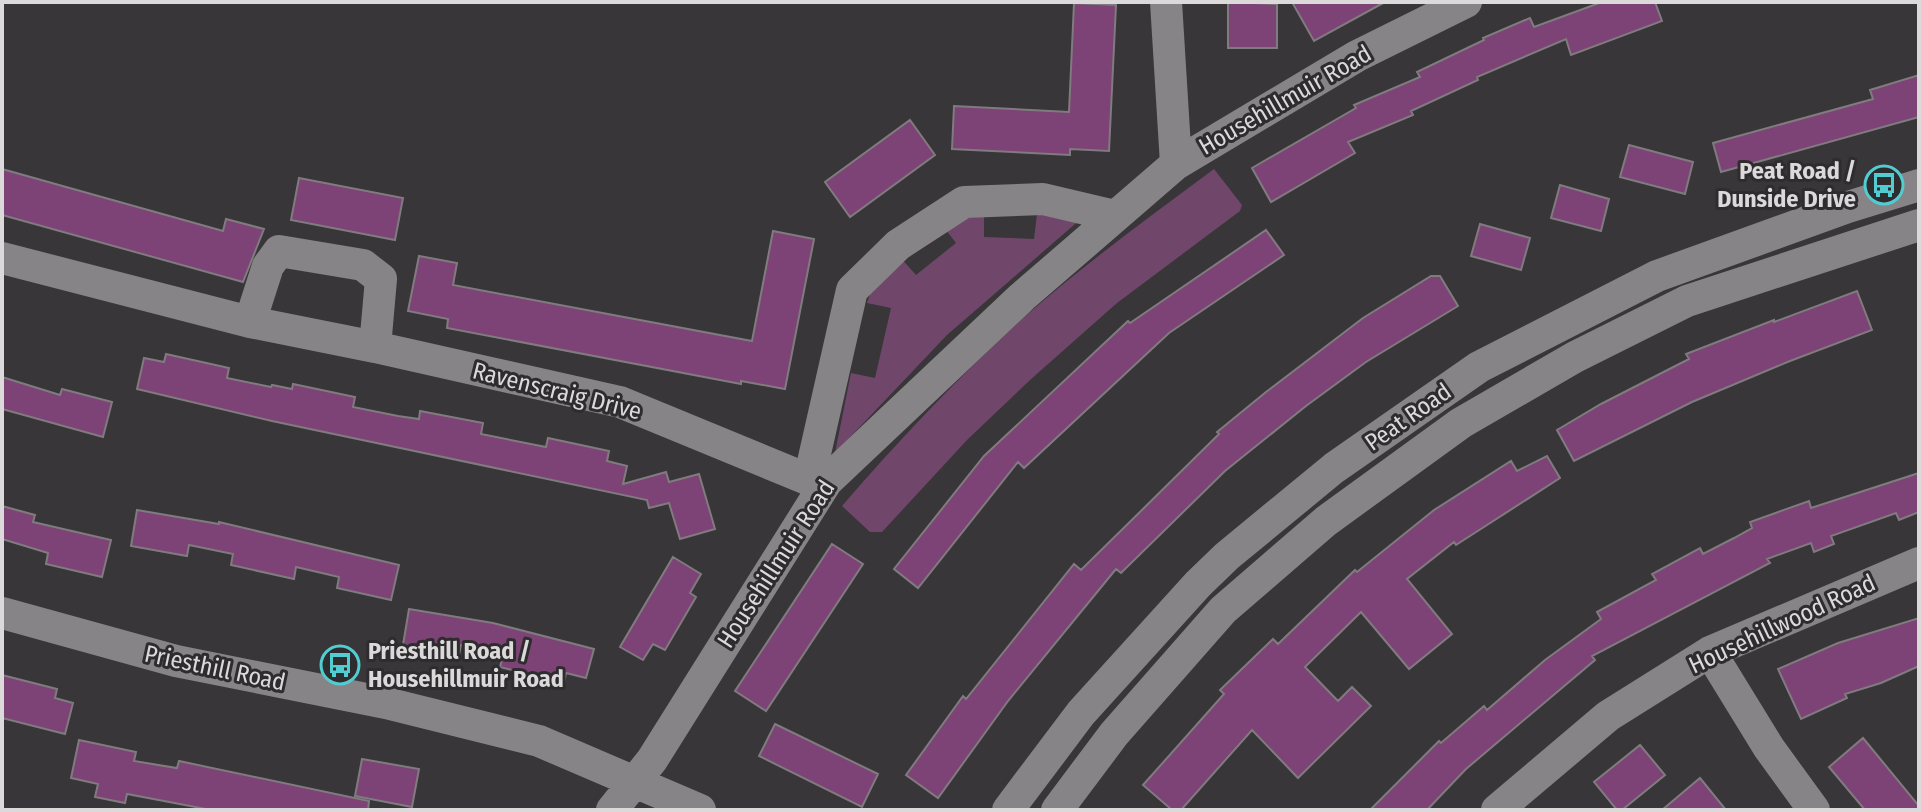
<svg xmlns="http://www.w3.org/2000/svg" width="1921" height="812" font-family="'Fira Sans Condensed',sans-serif">
  <style>
    .green { fill: #70476a }
    .building { fill: #7d4376; stroke: #7f7b7e; stroke-width: 2 }
    .lines { fill: none; stroke-linecap: round; stroke-linejoin: round }
    .minor { stroke: #878487; stroke-width: 32 }
    .labels { text-anchor: middle; dominant-baseline: central; stroke-width: 6; stroke-linejoin: round; paint-order: stroke }
    .street-label { font-size: 24px; fill: #dbd9da; stroke: #2e2c2e }
    .poi-label { font-size: 24px; font-weight: bold; fill: #dbd9da; stroke: #2e2c2e; text-anchor: end }
  </style>
  <rect width="100%" height="100%" fill="#383638"/>
  <path class="green" d="M1214,169L1242,205L1240,211L1117,303L1030,380L967,440L882,532H870L842,506C901,438 963,372 1030,312C1089,261 1152,215 1214,169Z
    M984,211V237L1034,239L1037,214L1082,218L947,335L835,453L851,373L875,378L891,308L867,303L875,280L900,257L916,275L956,243L942,225Z"/>
  <path class="building" d="M1228,2L1277,4V48H1228Z
    M1292,2H1385L1314,41Z
    M1602,2H1655L1662,21L1571,55L1566,39L1477,77L1478,80L1411,111L1413,115L1348,142L1355,153L1271,202L1252,168L1356,108L1354,105L1420,77L1417,72L1484,40L1483,38L1530,18L1534,27Z
    M1074,3L1116,5L1109,151L1070,149V155L952,149L954,106L1069,112Z
    M1919,75V117L1721,172L1713,143L1873,99L1870,90Z
    M910,120L935,155L850,217L825,182Z
    M1629,145L1693,162L1685,194L1620,177Z
    M2,169L223,231L226,219L264,229L243,282L2,215Z
    M299,178L403,198L395,240L291,220Z
    M1560,185L1609,199L1601,231L1551,218Z
    M1480,224L1530,238L1521,270L1471,256Z
    M1266,230L1284,255L1169,333L1024,468L1018,462L918,588L894,569L984,456L1128,321L1130,323Z
    M773,231L814,239L785,389L741,381V384L447,328L448,319L408,311L419,256L457,263L453,285L752,341Z
    M1431,276H1440L1458,306L1366,362L1306,406L1225,471L1121,573L1116,569L1008,701L938,798L906,775L963,696L966,699L1074,564L1081,570L1219,434L1217,432L1266,392L1363,318Z
    M1857,291L1872,330L1790,361L1692,402L1574,461L1557,430L1601,404L1689,359L1686,354L1774,320V322Z
    M166,354L229,368L227,378L271,387L272,385L292,389L293,384L355,397L353,407L398,416L419,419L420,411L483,423L481,434L546,447L548,438L609,451L607,461L627,466L623,484L666,472L669,482L699,474L715,529L680,539L669,503L649,508L647,500L272,421L137,389L144,358L164,362Z
    M2,377L60,395L62,389L112,402L103,437L2,409Z
    M1547,456L1560,478L1456,545L1454,542L1407,579L1452,634L1409,669L1361,612L1305,667L1338,701L1352,687L1371,706L1298,778L1252,730L1181,810H1172L1143,785L1224,694L1220,690L1273,639L1278,644L1355,570L1357,572L1434,510L1511,461L1517,471Z
    M1919,473V512L1899,520L1896,513L1831,536L1834,544L1814,552L1811,543L1767,559L1770,563L1592,656L1595,660L1466,769L1427,810H1370L1439,741L1441,743L1484,706L1487,710L1545,660L1601,619L1597,612L1656,580L1652,574L1700,548L1703,554L1734,538L1752,528L1750,522L1809,501L1811,508Z
    M2,506L35,515L33,522L111,540L102,577L46,564L48,553L2,539Z
    M137,510L219,524V522L399,565L391,600L337,588L339,577L296,567L294,579L231,565L233,554L189,545L187,556L131,546Z
    M832,544L863,564L766,711L735,691Z
    M673,557L701,574L690,593L696,597L665,650L653,644L643,660L620,647Z
    M409,609L493,623L594,649L586,678L566,673L564,683L500,667L503,655L461,645L459,655L403,645Z
    M1919,618V666L1881,683L1845,694L1847,698L1801,719L1778,669L1838,643Z
    M2,675L57,689L55,698L73,703L65,734L2,718Z
    M775,724L878,774L862,807L759,756Z
    M1863,738L1919,806V810H1865L1829,767Z
    M79,740L136,752L134,761L177,768L179,761L369,801L368,810H211L127,794L125,803L95,797L98,784L71,778Z
    M1640,745L1665,775L1622,810H1617L1594,782Z
    M362,759L419,769L412,807L355,796Z
    M1700,778L1726,810H1662Z"/>
  <g class="lines">
    <path class="minor" d="M1166,2L1176,164
      M2,258L250,322L375,347L620,402L824,486
      M250,322L268,266L279,251L363,265L381,279L375,347
      M809,480L852,290L898,245L964,202L1043,199L1115,216
      M2,613L176,661L386,703L539,741L700,810
      M1710,652L1769,748L1814,810
      M612,810L652,760L827,481L1022,297L1176,164L1357,56L1466,2
      M1008,810L1081,713L1198,584L1227,556L1334,468L1479,367L1657,276L1848,207L1919,185
      M1057,810L1114,734L1223,610L1326,521L1461,423L1575,357L1687,301L1919,225
      M1497,810L1608,716L1710,652L1919,563"/>
  </g>
  <defs>
    <symbol id="bus-ring" viewBox="-11 -11 22 22"><circle r="9.5" fill="#2e2c2e" stroke="#51ccd1" stroke-width="1.5"/><path d="M-5-6H5V4H4V6H2V4H-2V6H-4V4H-5ZM-3.5-4V0h7V-4ZM-3.5 1.2v1.5H-2V1.2ZM2 1.2v1.5H3.5V1.2Z" fill="#51ccd1"/></symbol>
  </defs>
  <g fill-rule="evenodd">
    <use href="#bus-ring" x="1862" y="163" width="44" height="44"/>
    <use href="#bus-ring" x="318" y="643" width="44" height="44"/>
  </g>
  <g class="labels">
    <g class="street-label">
      <text transform="translate(1285 100) rotate(-30)">Househillmuir Road</text>
      <text transform="translate(557 391) rotate(14)">Ravenscraig Drive</text>
      <text transform="translate(1408 417) rotate(-35)">Peat Road</text>
      <text transform="translate(776 564) rotate(-57)">Househillmuir Road</text>
      <text transform="translate(1782 624) rotate(-25)">Househillwood Road</text>
      <text transform="translate(215 668) rotate(12)">Priesthill Road</text>
    </g>
    <g class="poi-label">
      <text x="1856" y="171">Peat Road /<tspan x="1856" dy="28">Dunside Drive</tspan></text>
      <text x="368" y="651" text-anchor="start">Priesthill Road /<tspan x="368" dy="28">Househillmuir Road</tspan></text>
    </g>
  </g>
  <rect width="1921" height="812" fill="none" stroke="#dbd9da" stroke-width="8"/>
</svg>
